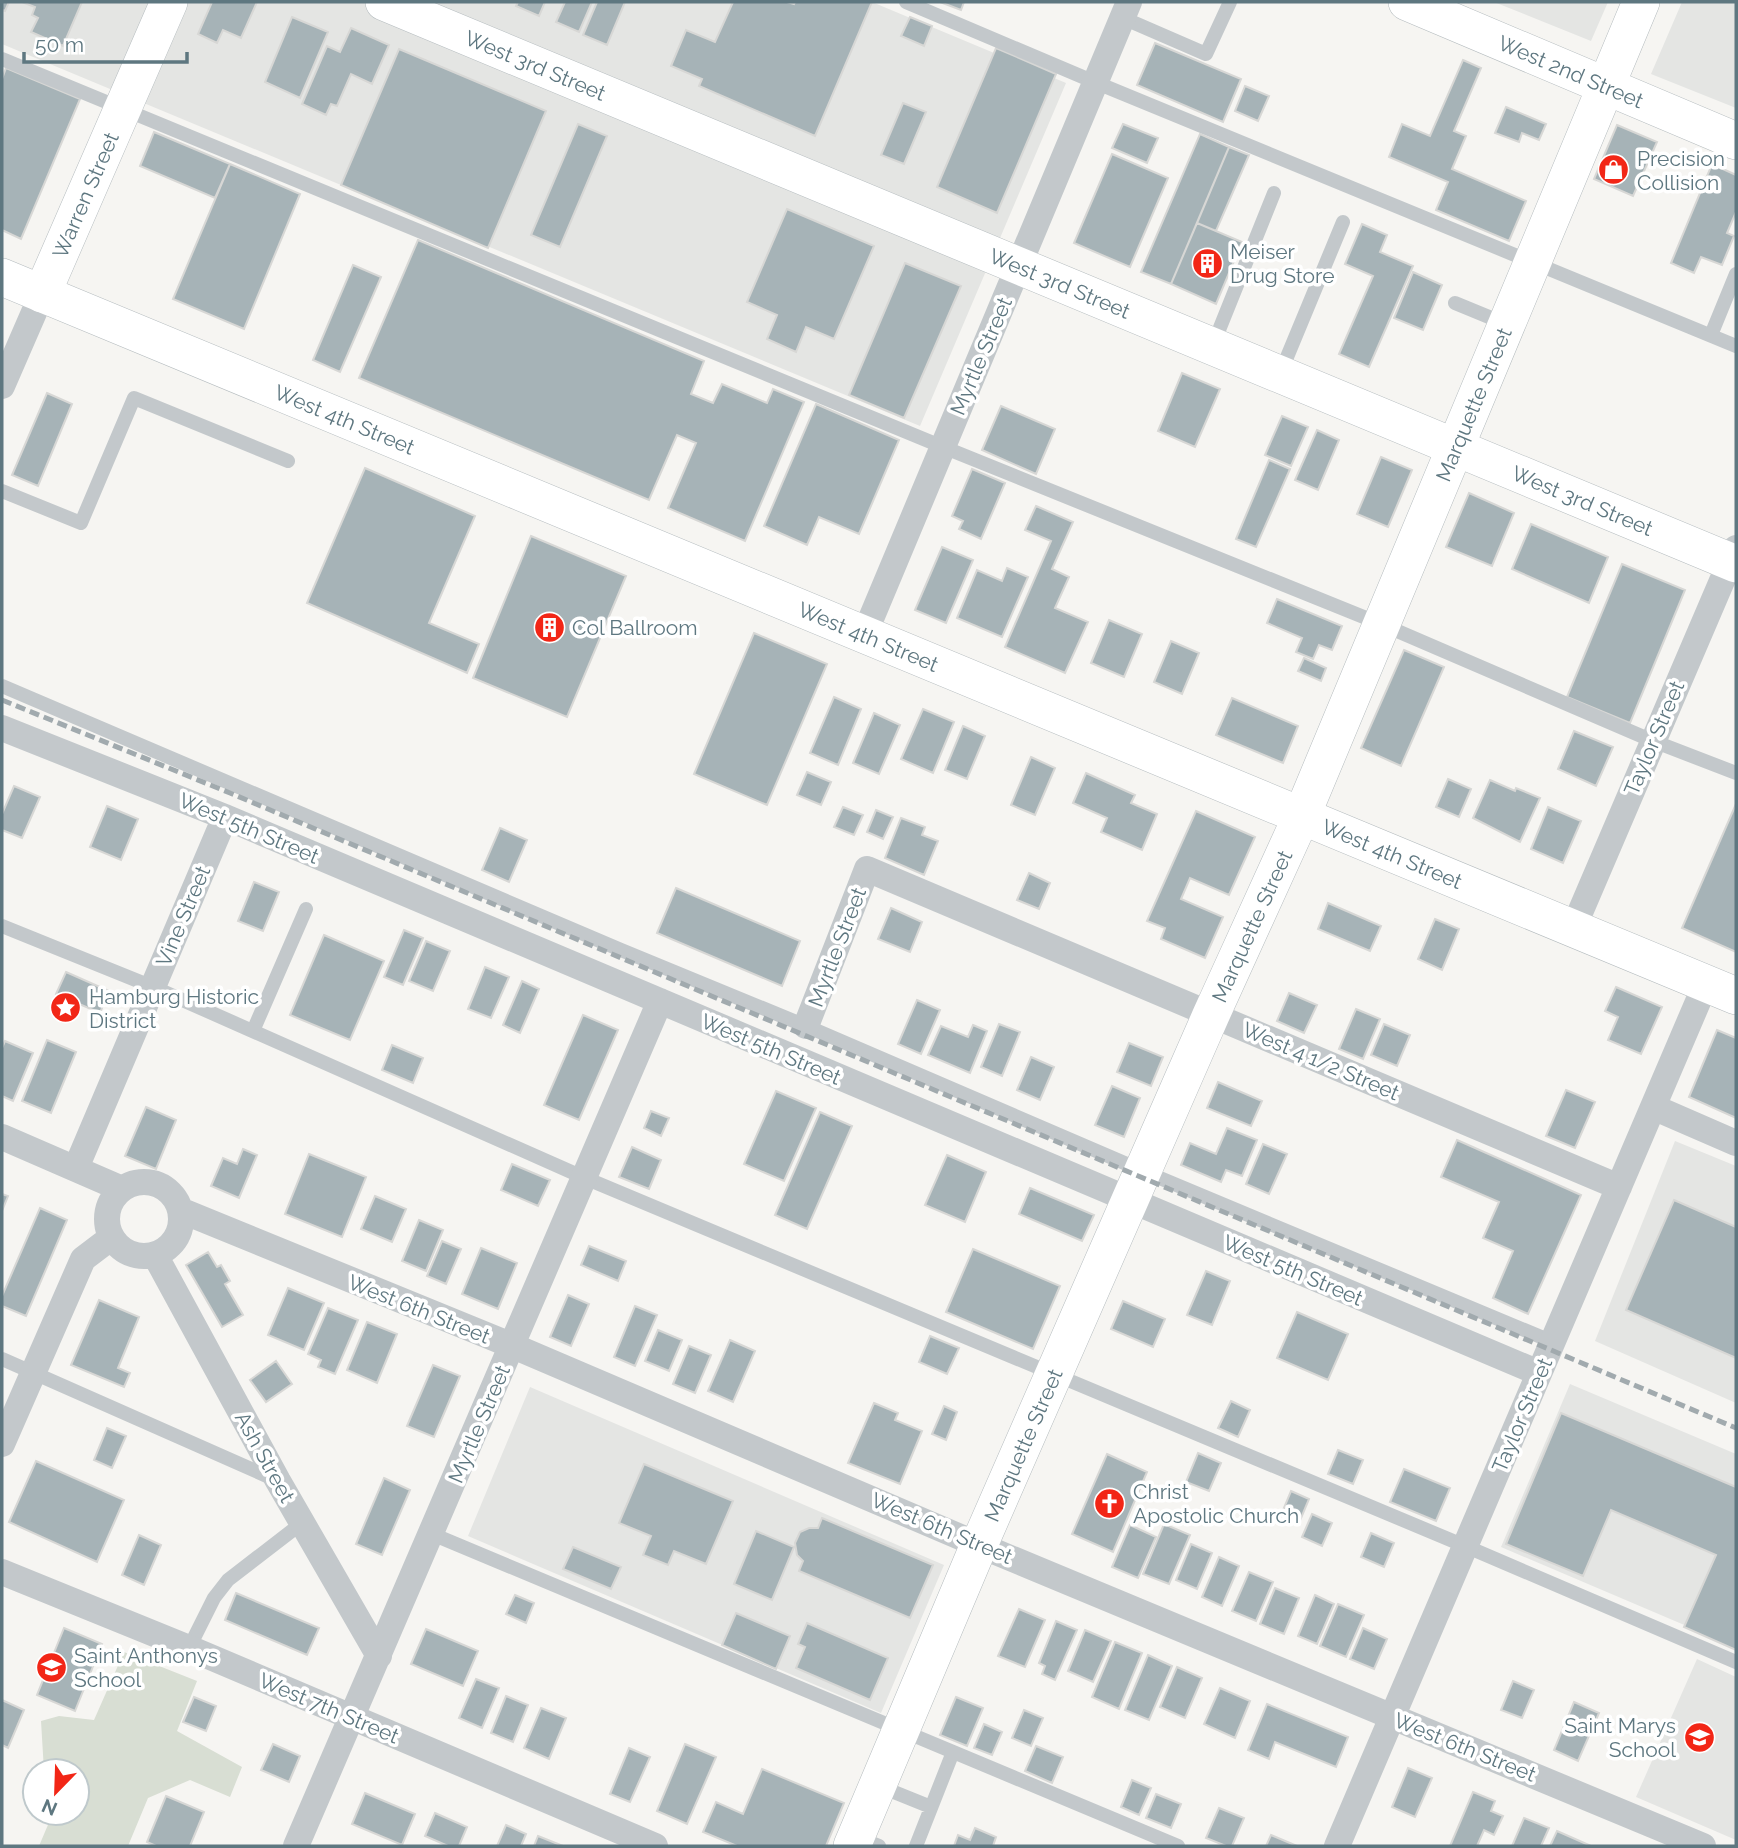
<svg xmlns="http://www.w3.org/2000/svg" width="1738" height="1848" font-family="Raleway,sans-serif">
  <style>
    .built { fill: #e4e5e3 }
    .green { fill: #d8ded3 }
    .building { fill: #a6b3b7; stroke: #d7d7d5; stroke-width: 2 }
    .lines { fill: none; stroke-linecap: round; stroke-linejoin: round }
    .secondary-casing { stroke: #b5bcbf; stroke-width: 38 }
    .lane { stroke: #c3c8cb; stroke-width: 14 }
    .street { stroke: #c3c8cb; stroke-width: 26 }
    .secondary { stroke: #fff; stroke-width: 37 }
    .rail { stroke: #a1aaae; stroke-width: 5; stroke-dasharray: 10 5; stroke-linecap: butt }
    .labels { text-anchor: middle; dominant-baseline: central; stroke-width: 7; stroke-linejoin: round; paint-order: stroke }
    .street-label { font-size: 21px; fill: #5e7780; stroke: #fff }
    .poi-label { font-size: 21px; fill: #5e7780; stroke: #fff; text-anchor: start }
  </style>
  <rect width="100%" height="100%" fill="#f6f5f2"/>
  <path class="built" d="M2,2H872L1066,83L920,426L2,44Z
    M1494,2H1608L1591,41Z
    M1682,2H1736V108L1651,74Z
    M1675,1141L1736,1166V1403L1595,1341Z
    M1570,1384L1736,1454V1647L1501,1547Z
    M530,1387L944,1565L881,1713L468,1536Z
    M1697,1659L1736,1677V1840L1636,1797Z"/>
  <path class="green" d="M124,1652L197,1681L177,1731L242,1767L230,1797L190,1780L148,1798L128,1846H39L53,1813H77V1771H44L41,1721L59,1716L94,1720Z"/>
  <path class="building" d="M2,2H9L5,11L2,10Z
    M22,2H82L63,46L31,32L38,18L32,15L35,7Z
    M212,2H257L241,38L223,30L217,43L198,34Z
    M518,2H545L539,16L516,6Z
    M565,2H592L579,32L556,22Z
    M597,2H625L607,45L583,35Z
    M733,2H787L794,4L795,2H872L815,136L699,86L702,79L671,66L686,30L715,42Z
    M940,2H964L961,10Z
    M292,17L328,32L300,98L265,82Z
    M910,17L932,26L924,46L901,36Z
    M351,28L389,45L372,84L351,74L337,106L331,104L326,115L302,104L327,46L340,52Z
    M1155,43L1241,79L1223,122L1137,85Z
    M996,48L1056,74L997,213L937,187Z
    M399,49L546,111L488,248L341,185Z
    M1463,60L1481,68L1454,131L1466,136L1452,169L1526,201L1509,241L1436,210L1448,182L1389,157L1402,124L1430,136Z
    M6,68L80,99L21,239L2,230V79Z
    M1245,86L1269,96L1258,121L1235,111Z
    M903,103L926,112L904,164L881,155Z
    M1506,107L1546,124L1539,140L1522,133L1519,142L1495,133Z
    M578,124L607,136L560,247L531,235Z
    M1123,124L1158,138L1147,163L1112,148Z
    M1617,125L1657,142L1633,196L1594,179Z
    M154,132L230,164L215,198L140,166Z
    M1200,134L1229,147L1171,284L1141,272Z
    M1229,147L1249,155L1216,231L1197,223Z
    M1112,154L1168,178L1130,267L1074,243Z
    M230,164L300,194L244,329L173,299Z
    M1712,164L1736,175V212L1727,233L1734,236L1722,265L1701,257L1694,273L1671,263Z
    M787,209L874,246L834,339L806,327L796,352L767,339L777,315L747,302Z
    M1197,223L1242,242L1216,304L1171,284Z
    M1362,224L1387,235L1380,252L1413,266L1369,367L1339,354L1373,276L1345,264Z
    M418,240L704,361L691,394L713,403L722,384L767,403L773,389L804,402L745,541L668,508L696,443L677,435L649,500L359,378Z
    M905,263L961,286L904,418L849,395Z
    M353,265L381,277L340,372L313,360Z
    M1413,272L1442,285L1423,330L1394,318Z
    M1182,373L1220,389L1195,447L1158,431Z
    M47,393L72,404L38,486L12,475Z
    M816,404L899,440L859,534L819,517L807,545L764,526Z
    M1001,406L1055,429L1036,474L982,450Z
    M1282,416L1308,427L1291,466L1265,455Z
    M1317,430L1339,440L1318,490L1295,480Z
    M1381,457L1412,470L1388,527L1357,514Z
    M1269,460L1290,469L1256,547L1236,539Z
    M365,468L475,516L429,623L479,644L467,673L307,603Z
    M972,469L1005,483L981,539L959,529L963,521L952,516Z
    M1469,493L1514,513L1492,566L1446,547Z
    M1036,506L1073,522L1052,569L1069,577L1055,608L1088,622L1065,673L1005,647L1051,541L1025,530Z
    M1531,524L1608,557L1589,603L1512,569Z
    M531,536L626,576L567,717L473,678Z
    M942,547L973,560L946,623L915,610Z
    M1622,564L1685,590L1630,723L1567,697Z
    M1007,568L1028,577L1002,637L957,618L977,570L1002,581Z
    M1277,599L1342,626L1332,650L1319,645L1313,659L1296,652L1302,638L1267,623Z
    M1109,620L1142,634L1124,677L1091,663Z
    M754,633L827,664L767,805L694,774Z
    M1171,641L1199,653L1182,694L1154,682Z
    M1404,650L1444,667L1401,766L1361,748Z
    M1304,658L1326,668L1321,681L1298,671Z
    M834,697L861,709L838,765L810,753Z
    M1232,698L1298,726L1283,763L1216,735Z
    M923,709L954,722L933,773L901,759Z
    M874,713L900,725L879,774L853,763Z
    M963,726L985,736L967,779L945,770Z
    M1574,731L1613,747L1596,786L1558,769Z
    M1031,757L1055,768L1035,815L1011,805Z
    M807,772L831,782L821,805L797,795Z
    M1086,773L1135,795L1131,803L1157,814L1142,850L1101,832L1107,818L1073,803Z
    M1448,779L1471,789L1459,817L1436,807Z
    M1490,780L1515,791L1516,788L1540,798L1520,842L1473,818Z
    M14,786L40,797L22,838L2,830V814Z
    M1736,804V952L1682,928Z
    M107,806L138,819L121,860L90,847Z
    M843,807L863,815L854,835L834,827Z
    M1548,807L1581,821L1563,863L1531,849Z
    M876,810L893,817L883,839L867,832Z
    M1196,811L1255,837L1229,895L1190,878L1181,899L1223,917L1205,958L1161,939L1165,928L1147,921Z
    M901,818L925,827L922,835L938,841L924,875L885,858Z
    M500,828L527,840L509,882L482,870Z
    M1029,873L1050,883L1039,909L1017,900Z
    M254,882L279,892L263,931L238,921Z
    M676,888L800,941L782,986L657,933Z
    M1328,903L1381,926L1370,951L1318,929Z
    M891,908L922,922L910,952L878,939Z
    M1435,919L1459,929L1442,970L1418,959Z
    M404,930L423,938L403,985L384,977Z
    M324,935L384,961L350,1040L290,1015Z
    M426,941L450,951L433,991L409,981Z
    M485,967L509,977L491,1018L468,1009Z
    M66,972L109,991L100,1013L56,994Z
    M522,981L539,989L520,1033L503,1025Z
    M1616,987L1662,1007L1641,1054L1608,1040L1618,1017L1605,1011Z
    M1289,993L1317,1005L1304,1033L1277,1021Z
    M917,1000L940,1010L921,1054L898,1044Z
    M1356,1009L1380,1019L1363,1059L1339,1049Z
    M583,1015L618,1030L579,1120L544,1105Z
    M999,1024L1020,1032L1002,1076L981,1067Z
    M1384,1024L1410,1035L1397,1066L1371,1055Z
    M973,1025L987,1031L970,1073L928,1055L941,1026L968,1037Z
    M1717,1030L1736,1038V1118L1689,1097Z
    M47,1040L76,1052L51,1113L22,1101Z
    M5,1041L33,1053L13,1101L2,1096V1048Z
    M1129,1043L1163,1057L1151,1086L1117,1072Z
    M392,1045L423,1058L413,1083L382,1070Z
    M1031,1057L1054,1067L1040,1100L1017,1090Z
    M1218,1082L1262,1101L1251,1126L1207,1108Z
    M1112,1086L1140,1098L1124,1137L1095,1125Z
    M1566,1090L1595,1102L1575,1148L1546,1136Z
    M776,1091L816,1108L784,1181L744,1164Z
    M146,1107L176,1120L156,1169L125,1156Z
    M651,1111L669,1118L661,1136L644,1128Z
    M820,1112L852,1126L807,1229L775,1215Z
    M1227,1128L1257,1140L1242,1176L1226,1170L1221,1182L1181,1165L1190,1143L1216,1154Z
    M1457,1140L1581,1195L1528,1314L1493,1298L1513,1251L1483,1238L1499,1202L1441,1177Z
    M1263,1144L1287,1154L1269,1194L1246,1184Z
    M632,1147L661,1160L649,1189L619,1177Z
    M243,1149L257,1155L239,1198L211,1186L223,1158L237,1164Z
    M309,1154L366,1177L342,1237L285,1214Z
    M947,1155L986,1172L965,1222L925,1205Z
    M512,1164L550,1180L538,1206L501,1190Z
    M1030,1188L1094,1215L1082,1241L1019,1214Z
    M2,1194L8,1196L2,1211Z
    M375,1196L406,1209L392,1242L361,1229Z
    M1674,1200L1736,1227V1358L1626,1310Z
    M40,1208L67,1220L26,1316L2,1306V1296Z
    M419,1220L443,1230L426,1271L402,1261Z
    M442,1241L461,1249L446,1284L427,1276Z
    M589,1246L626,1261L618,1281L581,1265Z
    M481,1248L517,1263L498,1309L462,1294Z
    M973,1249L1060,1286L1033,1349L946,1312Z
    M208,1252L217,1267L221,1265L230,1281L225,1284L243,1315L222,1327L186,1265Z
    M1206,1271L1230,1281L1212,1325L1187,1315Z
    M288,1288L324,1303L304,1350L268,1335Z
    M568,1295L589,1304L571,1346L550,1337Z
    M99,1300L139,1317L118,1368L130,1373L124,1387L71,1365Z
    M1123,1301L1165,1319L1153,1347L1111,1329Z
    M635,1306L657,1315L635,1366L614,1357Z
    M328,1308L358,1320L335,1374L318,1367L321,1360L308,1354Z
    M1297,1312L1348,1334L1328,1380L1277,1358Z
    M367,1322L397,1334L377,1383L347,1370Z
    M658,1330L682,1340L669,1371L645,1361Z
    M930,1336L959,1348L947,1374L919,1362Z
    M730,1340L755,1351L733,1402L708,1391Z
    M689,1346L711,1355L695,1393L673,1384Z
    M276,1361L292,1384L266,1402L250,1380Z
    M433,1365L460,1376L434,1437L407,1426Z
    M1231,1401L1250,1410L1238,1437L1218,1428Z
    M874,1403L898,1413L895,1420L922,1431L900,1484L848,1463Z
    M944,1406L957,1412L946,1440L932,1434Z
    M1561,1413L1736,1487V1650L1684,1627L1716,1555L1611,1510L1583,1576L1506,1544Z
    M107,1428L126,1436L112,1468L94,1460Z
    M1338,1450L1363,1460L1353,1484L1328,1474Z
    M1198,1453L1221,1463L1209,1491L1186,1482Z
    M1107,1454L1147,1472L1113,1552L1072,1534Z
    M36,1461L124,1500L97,1562L9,1522Z
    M644,1464L733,1501L706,1564L674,1551L668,1565L643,1555L651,1536L619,1523Z
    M1404,1469L1450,1488L1436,1521L1390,1502Z
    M384,1478L410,1490L382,1555L356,1544Z
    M1291,1491L1309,1499L1299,1523L1281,1515Z
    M1312,1514L1332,1523L1322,1546L1302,1537Z
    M822,1518L933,1565L910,1618L799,1571L803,1561L797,1555L795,1543L800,1532L809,1528H818Z
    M1164,1524L1190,1535L1169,1584L1143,1574Z
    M1130,1525L1156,1537L1138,1578L1112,1567Z
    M756,1531L794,1547L772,1600L734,1584Z
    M1371,1533L1394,1543L1384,1567L1361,1557Z
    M139,1535L161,1545L144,1585L122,1575Z
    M1191,1544L1212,1553L1197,1589L1176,1580Z
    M573,1547L621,1567L611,1589L563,1569Z
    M1219,1557L1239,1566L1222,1606L1202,1597Z
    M1249,1572L1273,1582L1256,1621L1232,1611Z
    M1275,1588L1299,1598L1284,1634L1260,1624Z
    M236,1593L319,1628L307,1655L225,1620Z
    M515,1595L534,1603L526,1623L506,1614Z
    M1315,1595L1334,1604L1317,1644L1298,1636Z
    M1338,1604L1364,1615L1346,1657L1320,1646Z
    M1019,1609L1045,1620L1025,1667L998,1656Z
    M736,1613L790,1636L776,1669L722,1645Z
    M1056,1621L1077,1630L1055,1680L1042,1674L1045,1666L1039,1663Z
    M807,1623L888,1658L870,1700L796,1668L805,1647L798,1644Z
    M64,1628L102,1644L75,1711L37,1695Z
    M1363,1628L1387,1639L1374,1669L1350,1659Z
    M426,1629L478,1651L463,1686L411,1664Z
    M1085,1630L1111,1641L1093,1682L1068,1671Z
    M1115,1642L1142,1653L1119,1709L1092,1697Z
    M1148,1655L1172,1666L1149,1720L1125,1710Z
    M1177,1667L1202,1678L1185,1718L1160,1707Z
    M476,1679L499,1688L482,1728L459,1718Z
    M1513,1681L1534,1690L1522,1718L1501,1710Z
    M1220,1688L1250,1701L1235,1738L1204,1724Z
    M506,1696L528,1705L513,1742L491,1733Z
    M194,1697L216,1706L206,1731L183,1722Z
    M956,1697L983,1708L967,1746L940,1735Z
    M2,1700L24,1710L8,1748L2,1745Z
    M1574,1702L1599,1713L1578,1761L1554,1750Z
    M1267,1704L1348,1737L1336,1767L1275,1742L1269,1759L1248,1750Z
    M541,1708L566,1718L549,1759L524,1748Z
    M1024,1710L1043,1718L1031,1746L1012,1738Z
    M984,1724L1002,1732L992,1755L974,1748Z
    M273,1744L300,1756L289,1782L261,1770Z
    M685,1744L716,1757L687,1824L657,1811Z
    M1036,1746L1063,1757L1052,1783L1025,1771Z
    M629,1748L650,1757L630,1802L610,1794Z
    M1408,1768L1432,1778L1415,1817L1392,1807Z
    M762,1769L844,1803L826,1846H737L703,1832L716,1802L743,1814Z
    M1132,1780L1151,1788L1139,1815L1121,1807Z
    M1473,1792L1495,1801L1491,1811L1503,1816L1494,1835L1484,1830L1477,1846H1450Z
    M365,1793L415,1814L402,1845L352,1824Z
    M1156,1794L1181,1804L1171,1828L1146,1818Z
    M166,1796L204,1812L190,1846H156L147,1842Z
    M1219,1808L1244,1818L1232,1846H1226L1206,1838Z
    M435,1813L467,1827L459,1846H448L425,1836Z
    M1524,1818L1549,1828L1541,1846H1512Z
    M506,1825L526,1834L521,1846H497Z
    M975,1828L996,1837L993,1846H954L958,1835L970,1840Z
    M1557,1831L1591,1846H1550Z
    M1271,1835L1297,1846H1266Z
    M538,1836L563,1846H534Z"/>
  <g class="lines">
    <defs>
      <g id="secondary">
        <path id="s1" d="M384,2L1736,564"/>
        <path id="s2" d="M1407,2L1736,141"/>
        <path id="s3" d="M2,277L1736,996"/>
        <path id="s4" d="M42,294L169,2"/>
        <path id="s5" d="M852,1846L979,1545L1211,1015L1302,815L1641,2"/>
      </g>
    </defs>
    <use href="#secondary" class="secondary-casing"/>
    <path class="lane" d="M906,2L1097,83L1736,346
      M1123,18L1206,54L1230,2
      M2,59L943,447L1381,624L1653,741L1736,773
      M1455,303L1506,324
      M1711,335L1736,274
      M1213,345L1274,193
      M1280,374L1343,222
      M2,491L81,523L134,398L288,461
      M2,686L621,950L806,1026L1143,1171L1553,1342
      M2,926L153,987L585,1178L1465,1546L1736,1662
      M253,1031L306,909
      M2,1359L276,1480
      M432,1534L1178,1846
      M189,1648L214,1598L228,1580L302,1523
      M879,1786L931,1807
      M857,1837L879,1846
      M916,1846L953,1752"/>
    <path class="street" d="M2,386L42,294
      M865,633L1129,2
      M2,728L225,817L1539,1373
      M1573,929L1736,548
      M806,1026L867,869L1619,1187
      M1653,1107L1736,1143
      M2,1137L122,1189
      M76,1168L225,817
      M107 1219a37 37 0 1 1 74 0a37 37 0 1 1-74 0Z
      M180,1210L513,1346L979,1545L1703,1846
      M155,1255L278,1481L379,1656
      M2,1444L83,1259L112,1237
      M2,1572L189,1648L655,1846
      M296,1846L660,1001
      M1337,1846L1706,983"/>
    <use href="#secondary" class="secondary"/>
    <path class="rail" d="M2,700L230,793L1736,1428"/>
  </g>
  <defs>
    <symbol id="shop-disc" viewBox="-11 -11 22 22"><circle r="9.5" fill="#f22616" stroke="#fff"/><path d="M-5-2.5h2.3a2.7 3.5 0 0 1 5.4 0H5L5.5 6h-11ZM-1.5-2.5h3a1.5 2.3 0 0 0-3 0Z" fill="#fff"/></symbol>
    <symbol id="building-disc" viewBox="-11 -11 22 22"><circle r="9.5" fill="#f22616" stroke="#fff"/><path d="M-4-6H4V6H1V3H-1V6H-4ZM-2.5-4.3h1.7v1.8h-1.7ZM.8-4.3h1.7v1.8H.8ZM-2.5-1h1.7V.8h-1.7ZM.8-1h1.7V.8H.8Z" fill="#fff"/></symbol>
    <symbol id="sight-disc" viewBox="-11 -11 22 22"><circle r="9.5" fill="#f22616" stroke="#fff"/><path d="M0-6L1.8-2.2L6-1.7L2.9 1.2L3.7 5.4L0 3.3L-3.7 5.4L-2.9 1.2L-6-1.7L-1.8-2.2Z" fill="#fff"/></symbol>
    <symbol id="church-disc" viewBox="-11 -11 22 22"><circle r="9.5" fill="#f22616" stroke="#fff"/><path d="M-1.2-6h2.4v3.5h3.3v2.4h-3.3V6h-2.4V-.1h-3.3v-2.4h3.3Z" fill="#fff"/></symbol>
    <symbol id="school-disc" viewBox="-11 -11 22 22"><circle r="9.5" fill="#f22616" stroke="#fff"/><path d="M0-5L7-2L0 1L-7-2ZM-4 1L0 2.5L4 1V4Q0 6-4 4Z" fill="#fff"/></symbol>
  </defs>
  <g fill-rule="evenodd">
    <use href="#shop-disc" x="1596" y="152" width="35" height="35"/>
    <use href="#building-disc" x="1190" y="246" width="35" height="35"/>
    <use href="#building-disc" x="532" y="610" width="35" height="35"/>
    <use href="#sight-disc" x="48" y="990" width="35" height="35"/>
    <use href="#church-disc" x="1092" y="1486" width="35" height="35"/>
    <use href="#school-disc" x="34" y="1650" width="35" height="35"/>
    <use href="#school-disc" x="1682" y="1720" width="35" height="35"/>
  </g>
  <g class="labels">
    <g class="street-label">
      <text stroke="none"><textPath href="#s1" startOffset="164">West 3rd Street</textPath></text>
      <text stroke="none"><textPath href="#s2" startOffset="178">West 2nd Street</textPath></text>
      <text stroke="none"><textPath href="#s4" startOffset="108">Warren Street</textPath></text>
      <text stroke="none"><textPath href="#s1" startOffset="732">West 3rd Street</textPath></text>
      <text transform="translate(981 356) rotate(-67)">Myrtle Street</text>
      <text stroke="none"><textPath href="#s5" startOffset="1570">Marquette Street</textPath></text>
      <text stroke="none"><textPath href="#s3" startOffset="371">West 4th Street</textPath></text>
      <text stroke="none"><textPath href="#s1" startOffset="1298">West 3rd Street</textPath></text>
      <text stroke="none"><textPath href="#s3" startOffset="938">West 4th Street</textPath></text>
      <text transform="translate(1654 738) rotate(-67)">Taylor Street</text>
      <text transform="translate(249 828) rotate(23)">West 5th Street</text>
      <text stroke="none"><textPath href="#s3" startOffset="1505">West 4th Street</textPath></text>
      <text transform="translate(183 916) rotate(-67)">Vine Street</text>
      <text stroke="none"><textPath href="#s5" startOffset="1003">Marquette Street</textPath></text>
      <text transform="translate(837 947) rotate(-69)">Myrtle Street</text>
      <text transform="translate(771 1049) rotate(23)">West 5th Street</text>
      <text transform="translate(1321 1061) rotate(23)">West 4 1/2 Street</text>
      <text transform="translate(1293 1270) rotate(23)">West 5th Street</text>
      <text transform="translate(419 1309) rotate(22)">West 6th Street</text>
      <text transform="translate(1522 1415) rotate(-67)">Taylor Street</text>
      <text transform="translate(479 1424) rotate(-67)">Myrtle Street</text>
      <text stroke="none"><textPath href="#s5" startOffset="436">Marquette Street</textPath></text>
      <text transform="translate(265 1457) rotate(61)">Ash Street</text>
      <text transform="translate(942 1528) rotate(23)">West 6th Street</text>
      <text transform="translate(329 1708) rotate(23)">West 7th Street</text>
      <text transform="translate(1465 1747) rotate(22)">West 6th Street</text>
    </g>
    <g class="poi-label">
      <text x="1637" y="158">Precision<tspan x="1637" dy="24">Collision</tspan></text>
      <text x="1230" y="251">Meiser<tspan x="1230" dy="24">Drug Store</tspan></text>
      <text x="572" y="627">Col Ballroom</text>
      <text x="89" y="996">Hamburg Historic<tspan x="89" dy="24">District</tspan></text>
      <text x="1133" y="1491">Christ<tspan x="1133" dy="24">Apostolic Church</tspan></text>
      <text x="74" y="1655">Saint Anthonys<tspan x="74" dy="24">School</tspan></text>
      <text x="1676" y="1725" text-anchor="end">Saint Marys<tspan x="1676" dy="24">School</tspan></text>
    </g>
  </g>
  <rect width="1738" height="1848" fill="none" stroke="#5e7780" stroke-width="7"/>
  <g transform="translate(56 1792) rotate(203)"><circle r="33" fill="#ffffff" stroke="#bfc9cc" stroke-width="2"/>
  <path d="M0-5L12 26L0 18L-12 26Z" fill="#f22616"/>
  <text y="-10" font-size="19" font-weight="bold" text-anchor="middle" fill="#5e7780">N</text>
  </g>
  <path d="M24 52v10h163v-10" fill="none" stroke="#5e7780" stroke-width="3.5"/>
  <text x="35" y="52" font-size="21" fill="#5e7780" stroke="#ffffff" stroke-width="5" paint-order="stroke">50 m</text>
</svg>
